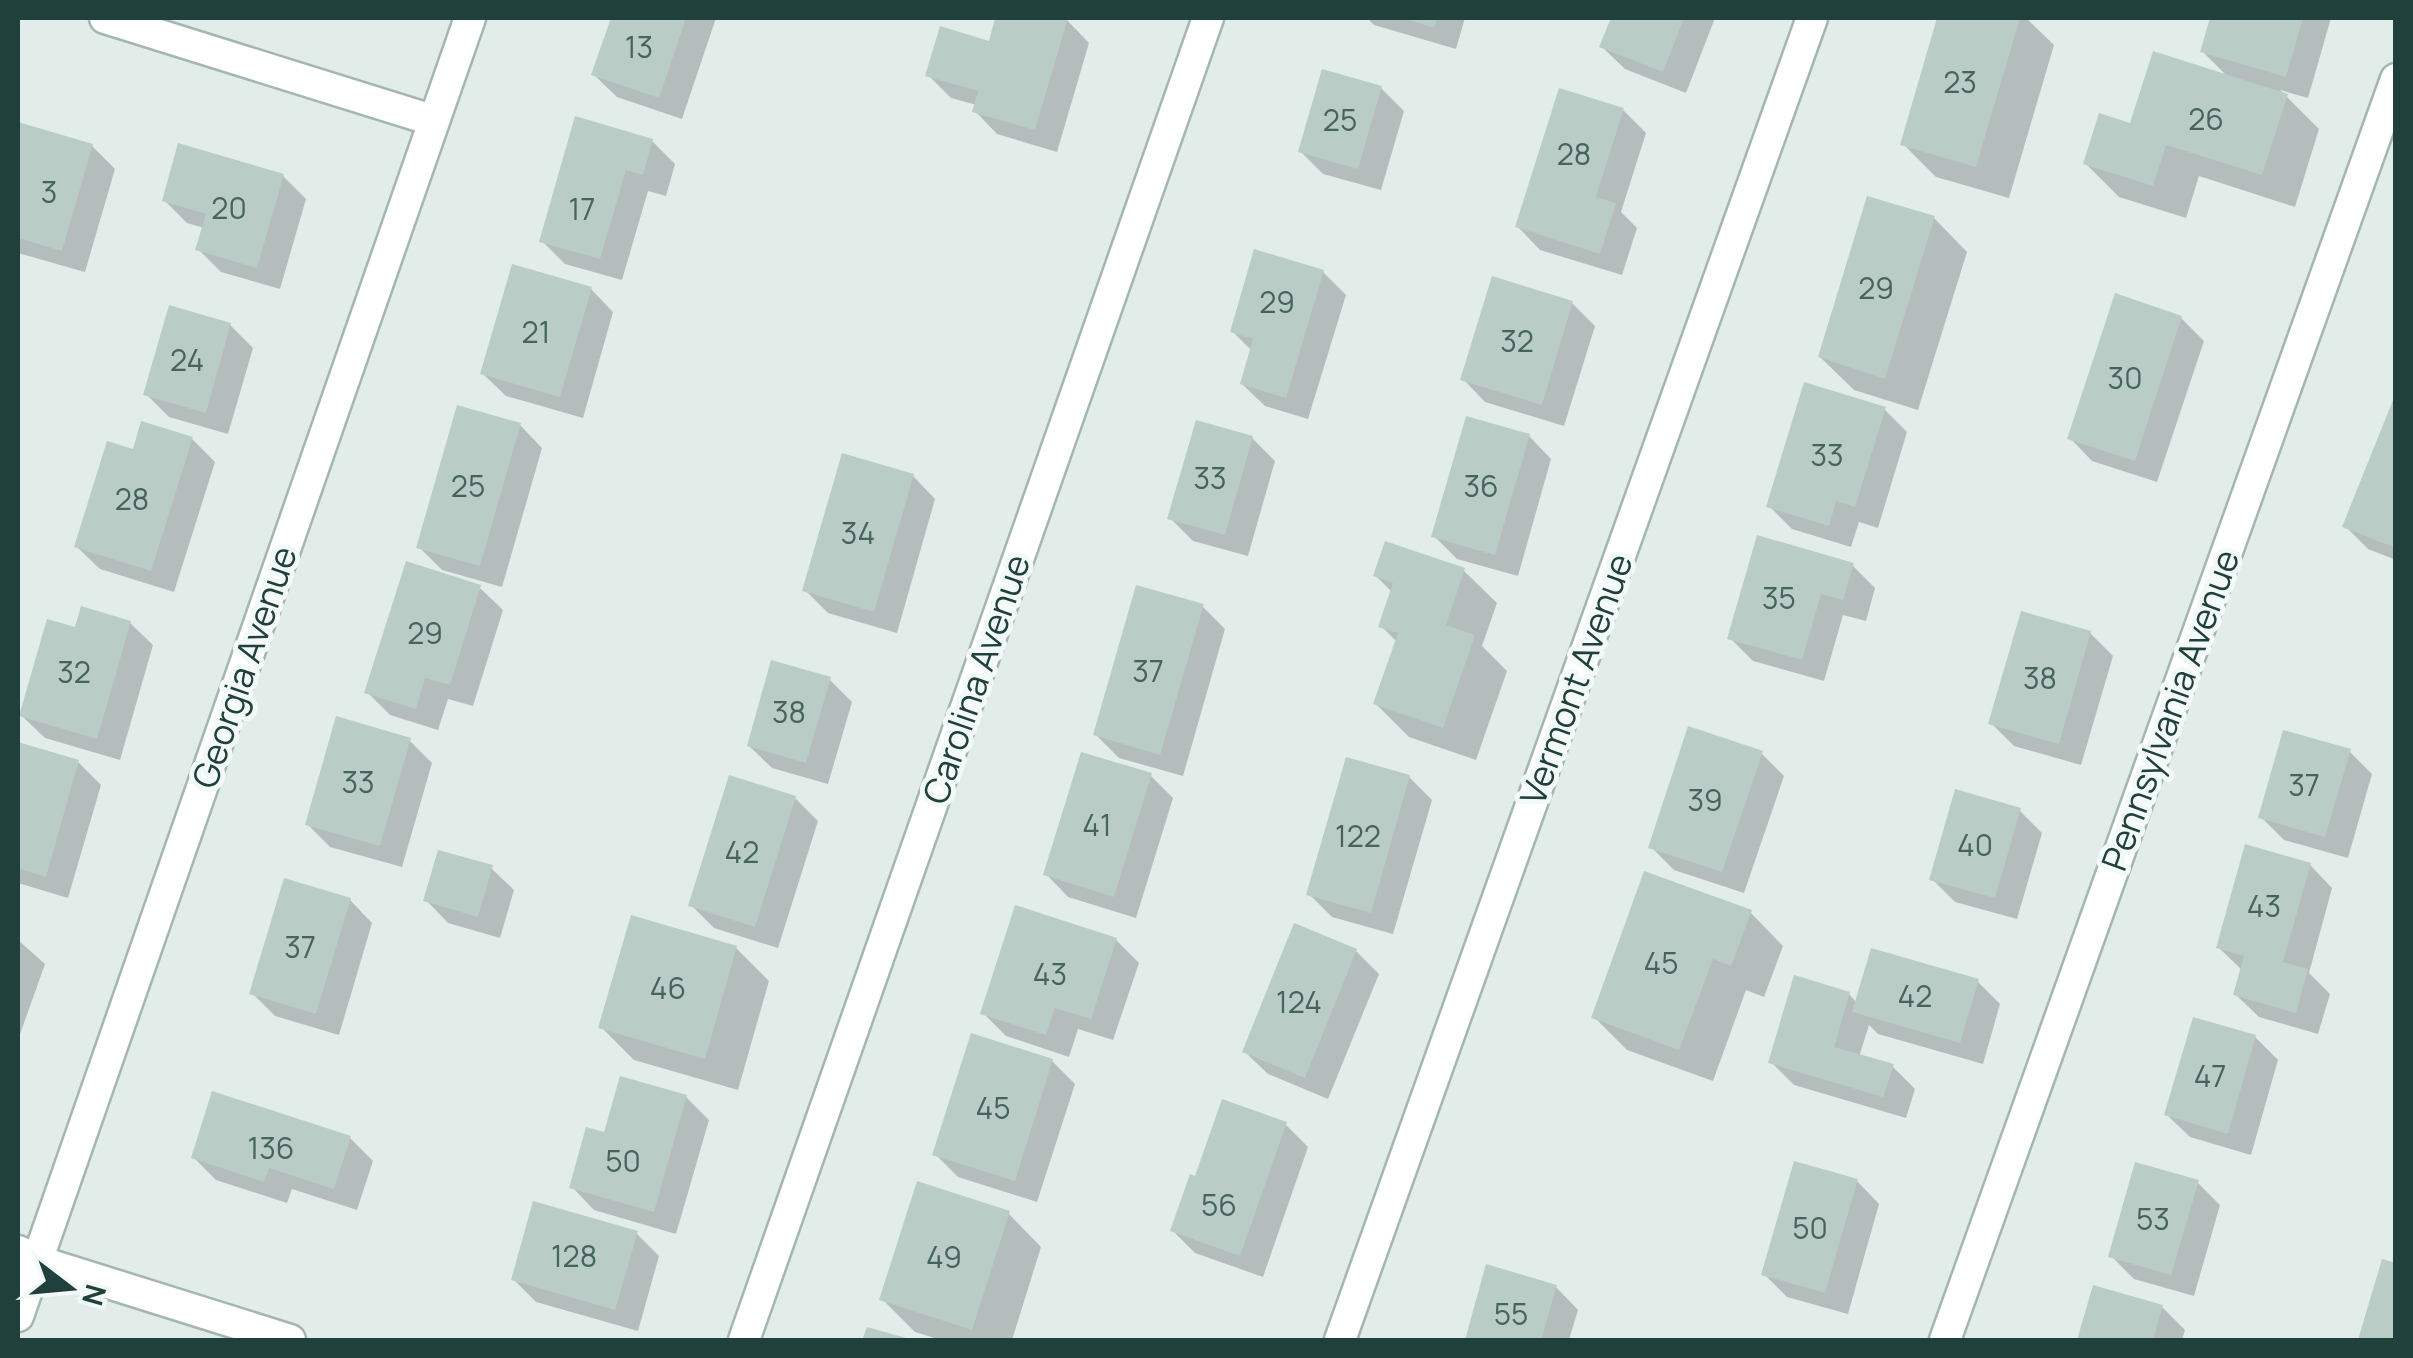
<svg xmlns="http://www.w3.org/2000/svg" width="2413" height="1358" font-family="Manrope,sans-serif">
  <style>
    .shadow { fill: #0003 }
    .building { fill: #b9ccc6 }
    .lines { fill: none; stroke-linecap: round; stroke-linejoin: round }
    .minor-casing { stroke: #a4b6b2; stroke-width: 35 }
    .minor { stroke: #fff; stroke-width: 30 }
    .labels { text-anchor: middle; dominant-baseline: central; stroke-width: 10; stroke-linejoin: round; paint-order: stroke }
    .number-label { font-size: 30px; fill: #46635e }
    .street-label { font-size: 35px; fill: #20403c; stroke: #f3f9f7 }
  </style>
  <rect width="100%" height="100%" fill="#e2edea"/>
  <path class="shadow" d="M613,18H716L682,119L617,97L594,75Z
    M998,18H1059L1067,20L1089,43L1057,152L997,134L975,111L977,105L951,98L928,75L990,44Z
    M1367,18H1465L1456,49L1374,25Z
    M1608,18H1715L1686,93L1625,69L1602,47L1612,22Z
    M1940,18H2026L2054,45L2009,198L1936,177L1903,144Z
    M2213,18L2233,23L2234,18H2331L2308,98L2280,90L2319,129L2295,207L2199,176L2186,218L2119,197L2086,164L2132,126L2229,78L2203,52Z
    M1381,88L1404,111L1381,190L1323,174L1300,151Z
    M1623,110L1646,133L1621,212L1637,228L1622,275L1540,250L1518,227Z
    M18,125L92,146L115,169L85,272L18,253Z
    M652,141L675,164L666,196L648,191L622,280L565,264L542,241Z
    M283,176L306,199L280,289L221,272L198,249L204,228L187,223L164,200Z
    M1934,218L1967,252L1918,410L1854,390L1820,357Z
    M1323,272L1346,295L1308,419L1265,406L1242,384L1252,351L1232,331Z
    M591,289L613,312L583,418L506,396L483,374Z
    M1572,303L1595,326L1564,426L1485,402L1463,379Z
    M2181,318L2204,341L2157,482L2092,461L2070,438Z
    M230,325L253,348L228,434L169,417L146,394Z
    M2396,401V560L2368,549L2345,526Z
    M1884,409L1907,432L1878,528L1859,522L1851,547L1792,529L1769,506Z
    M520,425L542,448L502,587L442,570L419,547Z
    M1529,436L1551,459L1518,576L1457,559L1434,536Z
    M1252,438L1275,461L1248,556L1193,541L1170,518Z
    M192,439L215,462L174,592L100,569L77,547Z
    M913,476L935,499L897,633L828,613L805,590Z
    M1852,565L1875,588L1866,621L1843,615L1824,681L1753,661L1730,638Z
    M1463,570L1497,603L1482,646L1507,671L1476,760L1409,737L1376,704L1397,642L1381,626L1392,592L1376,576Z
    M480,588L503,610L473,706L448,699L438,730L390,715L367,692Z
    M1202,606L1225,629L1183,776L1119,758L1096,735Z
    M130,623L153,645L120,760L45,738L22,716L77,630Z
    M2090,633L2113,656L2081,765L2014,746L1991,723Z
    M829,679L852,702L828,784L772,768L749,746Z
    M409,740L432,763L402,867L330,847L307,824Z
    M18,745L78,762L101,785L68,898L18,883Z
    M2349,751L2372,774L2348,858L2284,840L2261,817Z
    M1761,753L1784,776L1744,893L1674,870L1651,847Z
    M1150,775L1173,798L1136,918L1068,897L1046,874Z
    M1409,777L1432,800L1393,934L1332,917L1309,894Z
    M795,798L818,821L778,948L714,928L691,905Z
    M2019,810L2042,833L2017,919L1955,902L1932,879Z
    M2310,865L2332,888L2309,973L2330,994L2318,1034L2259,1017L2236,995L2243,971L2218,947Z
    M491,868L514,890L500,938L448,923L426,900Z
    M350,900L372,923L339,1035L275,1016L252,993Z
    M1750,912L1783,946L1764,997L1746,990L1713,1081L1627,1050L1594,1017Z
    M18,940L45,964L18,1040Z
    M1116,940L1139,963L1113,1040L1078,1029L1069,1057L1006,1036L983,1013Z
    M736,948L769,981L738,1090L634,1060L601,1027Z
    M1356,951L1379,974L1328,1099L1268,1074L1245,1052Z
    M1977,981L2000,1004L1983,1064L1878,1034L1869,1025L1859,1057L1892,1066L1915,1089L1906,1118L1794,1085L1771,1062L1849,994L1857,1003Z
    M2255,1037L2278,1060L2251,1155L2190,1137L2167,1115Z
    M1052,1061L1075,1084L1037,1202L958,1177L935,1154Z
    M686,1097L709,1120L676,1234L594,1210L572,1187L606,1135Z
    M1285,1124L1308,1147L1263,1277L1195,1253L1173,1231L1197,1179Z
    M350,1138L373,1161L357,1210L292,1189L287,1203L216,1180L194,1158Z
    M1857,1181L1879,1204L1848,1314L1787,1297L1764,1274Z
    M2197,1182L2220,1205L2194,1296L2134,1279L2111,1256Z
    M1008,1213L1041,1247L1012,1340H941L915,1332L882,1299Z
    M637,1234L659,1256L638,1331L536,1302L513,1279Z
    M1488,1267L1556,1287L1578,1310L1569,1340H1467Z
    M2095,1288L2162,1307L2185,1330L2182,1340H2080Z"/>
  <path class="building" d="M611,18H686L659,98L591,75Z
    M995,18H1068L1035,130L972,112L978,91L925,76L940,26L989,41Z
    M1403,18H1437L1434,28Z
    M1611,18H1684L1663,72L1599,47Z
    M1937,18H2020L1976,167L1900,145Z
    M2210,18H2303L2286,77L2200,52Z
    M2153,51L2288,94L2262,175L2166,145L2153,186L2083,164L2099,113L2130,123Z
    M1322,69L1382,86L1358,169L1298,152Z
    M1559,88L1624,108L1596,197L1616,203L1600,254L1515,227Z
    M575,116L653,139L643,175L626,170L600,259L539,242Z
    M18,122L93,144L62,251L18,238Z
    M178,143L284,174L257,268L195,250L206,214L162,201Z
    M1867,196L1935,216L1885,379L1818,357Z
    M1254,249L1324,270L1286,398L1240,384L1253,339L1230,332Z
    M512,264L592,287L560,397L480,374Z
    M1492,276L1573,301L1542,405L1460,380Z
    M2115,293L2182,316L2135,461L2067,439Z
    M169,305L231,323L206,413L143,395Z
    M1804,382L1886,407L1855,507L1836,501L1829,526L1766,507Z
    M2395,395H2396V548L2342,527Z
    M457,405L521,423L480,566L416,548Z
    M1466,416L1530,434L1495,555L1431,537Z
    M1196,420L1253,436L1225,535L1167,519Z
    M141,421L193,437L151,571L74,547L107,441L133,449Z
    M842,453L914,474L874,612L802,591Z
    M1757,535L1854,563L1843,600L1821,594L1802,660L1727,639Z
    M1385,541L1465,568L1446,625L1475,635L1443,728L1373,704L1398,633L1378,627L1393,583L1373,576Z
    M406,561L481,585L450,685L425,678L416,709L364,693Z
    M1136,585L1204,604L1160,755L1093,735Z
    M81,606L131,621L97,739L19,716L47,619L75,627Z
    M2021,611L2091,631L2059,744L1988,724Z
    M771,660L831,677L806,763L747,746Z
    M336,716L411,738L380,846L305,825Z
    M1688,726L1763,751L1722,872L1648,848Z
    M2283,730L2351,749L2325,837L2258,818Z
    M18,742L79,760L46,877L18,868Z
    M1081,752L1152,773L1114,897L1043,875Z
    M1346,757L1410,775L1371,913L1306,895Z
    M729,775L796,796L755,927L688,906Z
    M1955,789L2021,808L1995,898L1929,880Z
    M2245,844L2311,863L2283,962L2308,969L2296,1013L2233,995L2244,956L2216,948Z
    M438,850L493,865L478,917L423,901Z
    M1644,871L1752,910L1731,966L1713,959L1679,1050L1591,1018Z
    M284,878L351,898L316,1014L249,994Z
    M1015,905L1117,938L1091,1019L1055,1008L1046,1035L980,1014Z
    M631,915L737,946L705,1059L598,1028Z
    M1294,923L1357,949L1305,1078L1242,1052Z
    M1871,948L1979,979L1960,1043L1852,1012Z
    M1794,975L1850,992L1834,1047L1894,1064L1883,1097L1768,1063Z
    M2193,1017L2256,1035L2228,1134L2164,1115Z
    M971,1033L1053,1059L1015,1181L932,1155Z
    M620,1076L687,1095L654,1212L569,1188L586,1127L604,1132Z
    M212,1091L351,1136L334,1189L269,1168L264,1182L191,1158Z
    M1222,1099L1287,1122L1240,1256L1170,1231L1190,1174L1195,1176Z
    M1794,1161L1858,1179L1825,1293L1761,1275Z
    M2135,1162L2199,1180L2171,1275L2108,1257Z
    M917,1181L1010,1211L972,1330L879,1300Z
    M533,1201L638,1231L615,1310L511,1280Z
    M2382,1259L2396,1263V1340H2358Z
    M1486,1264L1557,1285L1541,1340H1465Z
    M2093,1285L2163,1305L2153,1340H2077Z
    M867,1327L910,1339V1340H862Z"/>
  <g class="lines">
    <defs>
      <path id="minor" d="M105,18L432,120
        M18,1251L38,1261L290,1340
        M18,1316L470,18
        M744,1340L1208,18
        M1340,1340L1812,18
        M1945,1340L2396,79"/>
    </defs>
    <use href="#minor" class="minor-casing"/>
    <use href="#minor" class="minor"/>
  </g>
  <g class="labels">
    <g class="number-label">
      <text x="639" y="46">13</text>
      <text x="1960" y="81">23</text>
      <text x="2206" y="118">26</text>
      <text x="1340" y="119">25</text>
      <text x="1574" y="153">28</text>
      <text x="49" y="191">3</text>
      <text x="229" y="207">20</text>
      <text x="582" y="208">17</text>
      <text x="1876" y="287">29</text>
      <text x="1277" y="301">29</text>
      <text x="536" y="331">21</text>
      <text x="1517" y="340">32</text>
      <text x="187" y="359">24</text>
      <text x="2125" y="377">30</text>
      <text x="1827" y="454">33</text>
      <text x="1210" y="477">33</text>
      <text x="468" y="485">25</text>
      <text x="1481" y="485">36</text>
      <text x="132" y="498">28</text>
      <text x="858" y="532">34</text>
      <text x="1779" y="597">35</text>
      <text x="425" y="632">29</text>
      <text x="1148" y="670">37</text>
      <text x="74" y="671">32</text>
      <text x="2040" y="677">38</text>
      <text x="789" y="711">38</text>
      <text x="358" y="781">33</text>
      <text x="2304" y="784">37</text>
      <text x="1705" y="799">39</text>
      <text x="1097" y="824">41</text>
      <text x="1358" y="835">122</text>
      <text x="1975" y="844">40</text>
      <text x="742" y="851">42</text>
      <text x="2264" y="905">43</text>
      <text x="300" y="946">37</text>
      <text x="1661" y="962">45</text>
      <text x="1050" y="973">43</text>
      <text x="668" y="987">46</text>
      <text x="1915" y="995">42</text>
      <text x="1299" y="1001">124</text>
      <text x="2210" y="1075">47</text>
      <text x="993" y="1107">45</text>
      <text x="271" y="1147">136</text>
      <text x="623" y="1160">50</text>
      <text x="1219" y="1204">56</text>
      <text x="2153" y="1218">53</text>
      <text x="1810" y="1227">50</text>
      <text x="574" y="1255">128</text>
      <text x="944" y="1256">49</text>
      <text x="1511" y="1313">55</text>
    </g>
    <g class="street-label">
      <text transform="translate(244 667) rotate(-71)">Georgia Avenue</text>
      <text transform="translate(976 679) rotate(-71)">Carolina Avenue</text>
      <text transform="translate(1576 679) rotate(-70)">Vermont Avenue</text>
      <text transform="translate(2170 710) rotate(-70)">Pennsylvania Avenue</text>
    </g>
  </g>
  <rect width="2413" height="1358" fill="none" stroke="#20403c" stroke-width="40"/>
  <g transform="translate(70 1288) rotate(106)" stroke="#f3f9f7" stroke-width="8" paint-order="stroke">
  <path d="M0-8L18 38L0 25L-18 38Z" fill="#20403c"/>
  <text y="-15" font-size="28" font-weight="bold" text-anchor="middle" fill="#20403c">N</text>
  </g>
</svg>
